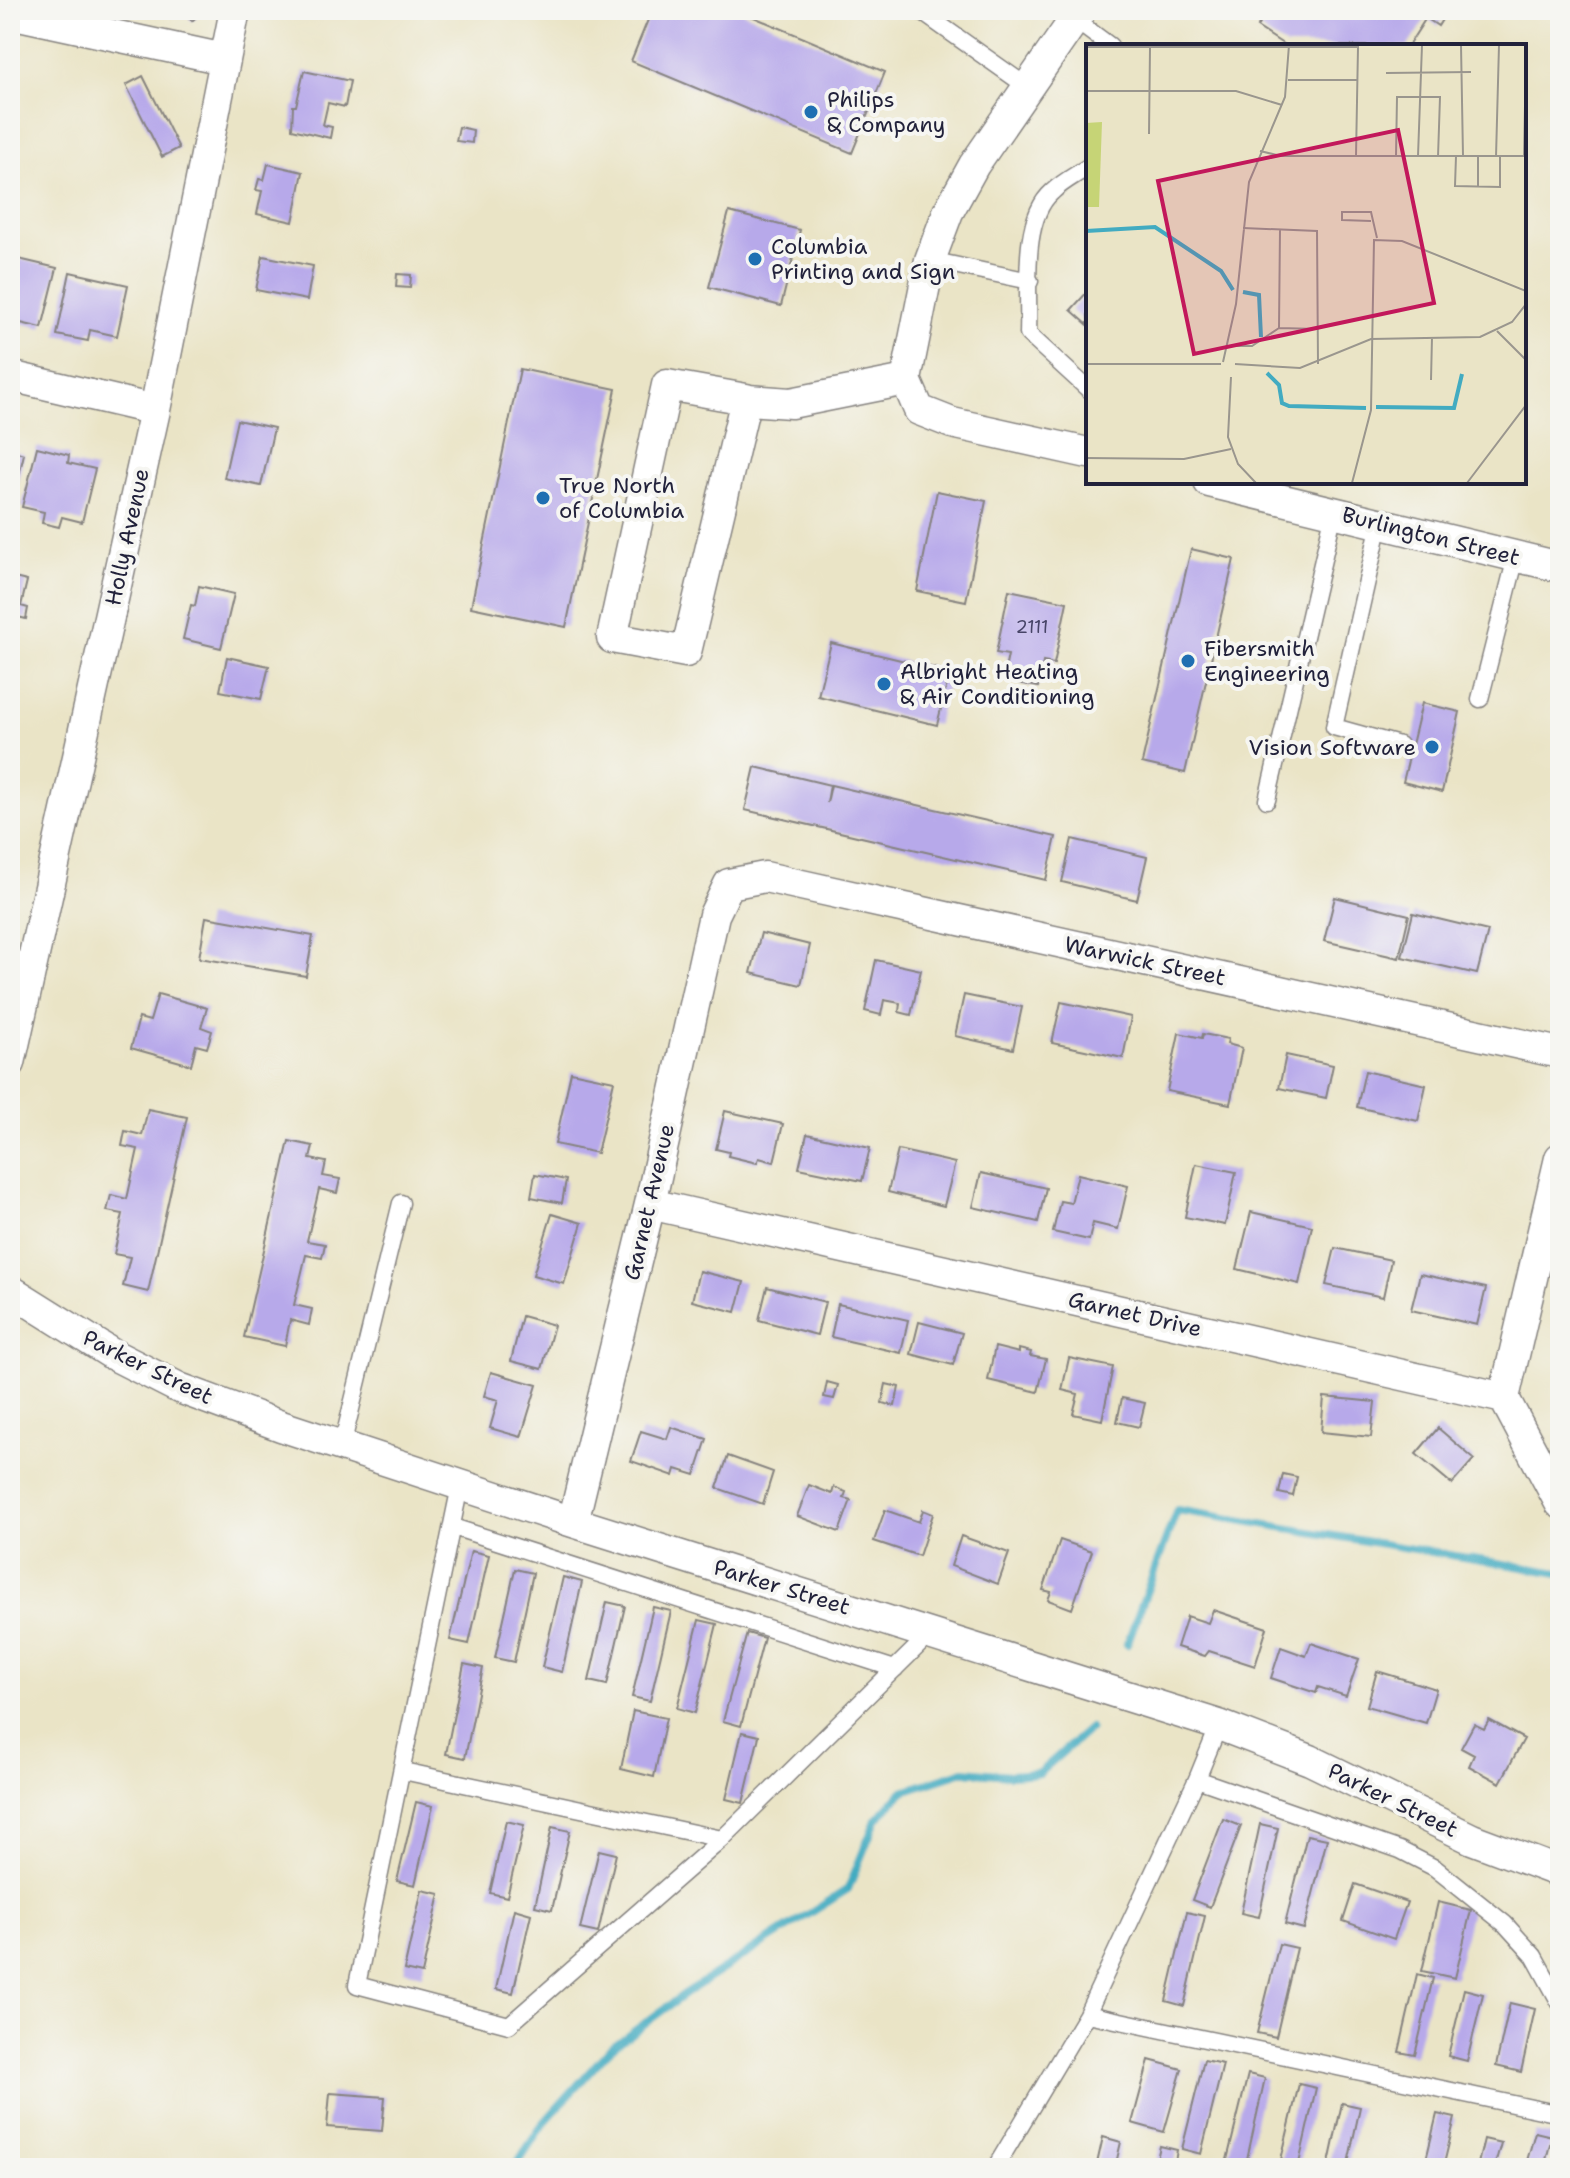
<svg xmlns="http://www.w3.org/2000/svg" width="1570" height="2178" font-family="'Shantell Sans',sans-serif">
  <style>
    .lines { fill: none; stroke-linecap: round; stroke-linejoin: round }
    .stream { stroke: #42abc1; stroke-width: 8 }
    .building { fill: #b7a9ea }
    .lane-casing { stroke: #868380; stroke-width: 19 }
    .street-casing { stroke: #868380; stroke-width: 33 }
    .lane { stroke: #fff; stroke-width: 16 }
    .street { stroke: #fff; stroke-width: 30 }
    .poi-dot { fill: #1f6fb2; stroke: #f6f6f2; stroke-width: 3 }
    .labels { text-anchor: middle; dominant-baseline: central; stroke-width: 8; stroke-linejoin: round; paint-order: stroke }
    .number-label { font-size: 18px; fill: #474467 }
    .poi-label { font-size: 22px; fill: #22223b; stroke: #f6f6f2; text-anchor: start }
    .street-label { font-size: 22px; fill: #22223b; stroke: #f6f6f2 }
    .inset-river { fill: none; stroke: #42abc1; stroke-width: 4 }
    .inset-road { fill: none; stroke: #9a968e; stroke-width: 2 }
    .view { fill: #c2185b; fill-opacity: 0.15; stroke: #c2185b; stroke-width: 4 }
    .inset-edge { fill: none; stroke: #22223b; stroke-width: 4 }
  </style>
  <rect width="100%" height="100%" fill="#f6f6f2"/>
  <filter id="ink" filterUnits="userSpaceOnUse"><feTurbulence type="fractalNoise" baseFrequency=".0125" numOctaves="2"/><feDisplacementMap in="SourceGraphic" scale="16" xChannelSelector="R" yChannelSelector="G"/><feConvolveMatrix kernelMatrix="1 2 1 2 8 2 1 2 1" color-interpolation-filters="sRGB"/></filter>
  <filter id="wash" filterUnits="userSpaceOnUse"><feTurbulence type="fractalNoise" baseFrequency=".006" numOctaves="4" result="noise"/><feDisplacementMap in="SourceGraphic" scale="32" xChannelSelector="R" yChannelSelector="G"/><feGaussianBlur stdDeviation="1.8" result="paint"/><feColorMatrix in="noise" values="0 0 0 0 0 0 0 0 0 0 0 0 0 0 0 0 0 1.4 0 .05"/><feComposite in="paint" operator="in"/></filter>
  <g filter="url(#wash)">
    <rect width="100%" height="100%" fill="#eae4c6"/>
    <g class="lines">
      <path class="stream" d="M1127,1644L1177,1510L1559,1573
        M514,2168L543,2124L610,2049L686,1993L848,1889L876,1820L903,1791L964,1771L1010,1775L1039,1773L1090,1728"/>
    </g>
    <g id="blocks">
      <path class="building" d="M182,10H203L192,21Z
        M652,10H737L885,72L852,153L631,61Z
        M1268,10H1448L1438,26L1426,18L1408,46H1286L1257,27Z
        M304,71L350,81L345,107L328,103L323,125L332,127L330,138L292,129L293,106H296Z
        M143,76L179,148L162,157L126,85Z
        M459,127L473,130L472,143L456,141Z
        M268,164L303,172L293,222L257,214L262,191L256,190L259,179L264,180Z
        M729,212L800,230L781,306L709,287Z
        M263,256L313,266L307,300L256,290Z
        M10,257L57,268L42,328L12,321L15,311L10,310Z
        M70,272L128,285L117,336L90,330L88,341L57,335Z
        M397,274L411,275L410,288L396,287Z
        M1088,291V325L1071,310Z
        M520,369L616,389L566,627L471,607Z
        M237,420L274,428L261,486L224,478Z
        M37,447L69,455L68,463L95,469L82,522L62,517L59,527L42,523L44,512L22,507Z
        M10,450L24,454L11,509H10Z
        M937,491L986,501L966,601L917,591Z
        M1191,549L1234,559L1185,773L1142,763Z
        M10,577L27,581L21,606L28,608L26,619L18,617L15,633L10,632Z
        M199,586L234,594L221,648L183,639L191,605L195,606Z
        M1009,590L1067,602L1054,664L1043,662L1038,687L1003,680L1008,655L996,653Z
        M831,643L950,672L937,725L818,696Z
        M227,657L269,666L261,699L220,691Z
        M1422,703L1460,712L1442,792L1403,782Z
        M755,767L830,785L827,803L831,785L1056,837L1046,880L745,810Z
        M1072,839L1147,857L1137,900L1062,882Z
        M1335,897L1409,915L1399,958L1324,941Z
        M1413,913L1488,931L1477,974L1402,957Z
        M206,917L313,936L306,976L199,958Z
        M761,933L810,945L801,985L751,973Z
        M876,960L921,970L911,1015L899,1012L900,1003L884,1000L881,1015L865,1011Z
        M158,994L207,1008L201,1027L212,1031L207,1048L196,1045L191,1065L131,1048L139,1018L150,1021Z
        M964,995L1022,1007L1013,1049L955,1036Z
        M1061,1002L1131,1017L1123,1058L1052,1043Z
        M1179,1033L1202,1038L1203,1034L1228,1039L1227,1044L1242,1048L1230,1104L1167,1091Z
        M1286,1055L1333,1065L1326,1098L1279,1088Z
        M1365,1071L1426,1085L1418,1121L1357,1107Z
        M571,1072L614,1081L597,1153L555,1144Z
        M148,1109L187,1117L148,1292L123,1286L130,1257L114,1254L123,1214L107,1211L111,1195L127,1199L138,1149L122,1146L125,1131L142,1135Z
        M725,1111L783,1124L774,1162L759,1158L757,1163L728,1156L729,1152L716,1149Z
        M807,1134L870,1148L862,1181L799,1168Z
        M289,1141L313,1146L310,1159L326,1162L323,1176L340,1179L337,1193L319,1189L307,1241L325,1244L322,1258L306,1255L294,1305L312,1309L309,1325L290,1320L285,1346L244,1337Z
        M898,1150L955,1163L944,1206L888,1192Z
        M1196,1164L1236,1172L1225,1225L1185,1217Z
        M981,1173L1046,1188L1038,1222L973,1207Z
        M535,1174L566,1180L562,1203L531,1197Z
        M1078,1174L1128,1186L1118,1229L1093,1223L1089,1240L1053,1232L1060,1201L1071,1203Z
        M1251,1212L1312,1226L1299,1284L1237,1269Z
        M552,1214L582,1223L564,1284L533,1275Z
        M1335,1248L1391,1260L1383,1297L1326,1285Z
        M699,1271L744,1282L736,1312L692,1301Z
        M1420,1274L1486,1288L1477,1325L1411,1310Z
        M767,1287L825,1302L817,1335L759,1320Z
        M838,1304L908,1320L901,1353L831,1337Z
        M522,1316L554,1325L542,1369L511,1361Z
        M919,1322L962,1333L953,1365L911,1354Z
        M995,1347L1019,1353V1349L1031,1352L1030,1356L1046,1359L1038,1392L988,1380Z
        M1069,1358L1113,1367L1102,1420L1073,1414L1078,1394L1062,1390Z
        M491,1372L537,1385L521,1437L490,1428L498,1400L484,1396Z
        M827,1382L838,1385L834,1399L824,1397Z
        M886,1384L899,1387L895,1406L882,1403Z
        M1324,1397L1375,1402L1371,1437L1321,1432Z
        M1122,1398L1145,1403L1139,1427L1117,1422Z
        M671,1427L707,1439L695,1475L676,1469L674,1476L631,1461L641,1431L667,1439Z
        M1438,1428L1474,1459L1452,1484L1416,1454Z
        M728,1456L773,1472L763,1504L717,1488Z
        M1283,1474L1297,1477L1293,1496L1279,1493Z
        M809,1485L832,1494L834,1487L846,1492L844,1498L851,1500L839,1532L797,1516Z
        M885,1510L919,1522L923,1510L933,1514L919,1556L874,1541Z
        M961,1536L1009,1553L998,1584L951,1566Z
        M1060,1540L1092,1551L1072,1609L1048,1600L1051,1592L1043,1590Z
        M471,1551L489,1555L469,1644L450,1640Z
        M515,1569L533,1573L514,1662L495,1658Z
        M563,1577L582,1582L562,1672L542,1667Z
        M607,1602L625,1606L607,1685L589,1681Z
        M653,1607L671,1611L650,1701L632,1697Z
        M1213,1610L1267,1628L1255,1666L1209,1651L1205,1656L1177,1647L1187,1616L1208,1623Z
        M699,1620L717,1624L695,1713L677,1708Z
        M747,1633L764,1638L741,1726L723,1721Z
        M1311,1643L1359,1659L1346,1696L1318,1687L1316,1693L1271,1678L1281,1647L1306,1656Z
        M464,1664L483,1668L465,1758L446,1754Z
        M1377,1671L1436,1689L1426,1723L1367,1706Z
        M633,1711L666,1718L654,1777L621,1769Z
        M1489,1720L1524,1739L1500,1783L1469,1766L1474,1755L1461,1748L1474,1724L1484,1729Z
        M742,1732L759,1736L743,1803L726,1799Z
        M416,1802L433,1806L415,1885L397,1881Z
        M1223,1819L1241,1826L1210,1907L1192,1900Z
        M506,1821L524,1825L507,1897L490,1893Z
        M1260,1824L1278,1828L1259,1917L1241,1913Z
        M552,1827L570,1831L552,1910L535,1906Z
        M1307,1835L1327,1839L1304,1929L1285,1924Z
        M599,1850L616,1854L598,1933L580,1929Z
        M1355,1884L1407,1902L1394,1939L1343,1921Z
        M422,1890L440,1894L422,1974L404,1970Z
        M1438,1902L1471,1910L1455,1978L1422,1971Z
        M514,1909L531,1914L513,1993L496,1989Z
        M1187,1912L1205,1916L1184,2006L1166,2001Z
        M1279,1944L1297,1948L1276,2037L1257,2033Z
        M1417,1974L1433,1978L1415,2055L1399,2052Z
        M1464,1989L1483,1994L1467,2061L1448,2056Z
        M1510,2003L1535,2009L1521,2072L1496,2066Z
        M1149,2060L1182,2069L1164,2132L1132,2123Z
        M1204,2060L1223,2064L1201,2154L1182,2149Z
        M1248,2074L1265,2078L1245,2168L1226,2164Z
        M1299,2084L1316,2088L1298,2168H1279Z
        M330,2093L385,2097L382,2131L327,2127Z
        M1342,2103L1360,2107L1347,2168H1328Z
        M1437,2114L1455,2118L1443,2168H1424Z
        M1535,2132L1552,2136L1544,2168H1525Z
        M1103,2137L1121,2142L1115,2168H1096Z
        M1484,2139L1501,2143L1494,2168H1477Z
        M1160,2146L1177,2150L1174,2168H1155Z
        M1202,2160L1220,2163L1219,2168H1200Z"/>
    </g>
  </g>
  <g filter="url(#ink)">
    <use href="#blocks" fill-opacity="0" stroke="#868380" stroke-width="2"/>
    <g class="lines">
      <defs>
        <path id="lane" d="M919,10L1029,88
          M1075,20L1110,46
          M1088,167C1076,175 1062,182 1052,192C1020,220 1030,294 1028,334L1088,389
          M930,260L1030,281
          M1380,523L1334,727L1399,745
          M1480,699L1516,557
          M1267,800L1334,512
          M342,1446L401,1203
          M460,1486L357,1985L509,2025L722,1839L931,1633
          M453,1527L895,1669
          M403,1771L722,1839
          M1197,1779L1400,1850L1435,1868L1505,1924L1534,1956L1560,2003
          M1087,2014L1560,2114
          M995,2168L1087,2014L1197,1779L1219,1725"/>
        <path id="street" d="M1081,10L974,165L948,212L930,260L906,380L919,410L952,423L1088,453
          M10,13L224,59
          M10,376L155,410
          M746,399L686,652L612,638L667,385L746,399L748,400L791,403L906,380
          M1209,482L1560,567
          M10,1063L155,410L235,10
          M650,1204L1504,1398L1560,1503
          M10,1290L112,1354L179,1388L281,1426L573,1522L1219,1725L1310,1760L1472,1839L1560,1872
          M1504,1398L1560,1158
          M573,1522L650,1204L714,915L729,884L765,877L1560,1053"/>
      </defs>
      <use href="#lane" class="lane-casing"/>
      <use href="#street" class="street-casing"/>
      <use href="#lane" class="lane"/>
      <use href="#street" class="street"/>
    </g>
  </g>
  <g class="poi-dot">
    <circle cx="811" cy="112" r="8"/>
    <circle cx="755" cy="259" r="8"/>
    <circle cx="543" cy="498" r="8"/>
    <circle cx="1188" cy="661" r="8"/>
    <circle cx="884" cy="684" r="8"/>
    <circle cx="1432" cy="747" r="8"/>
  </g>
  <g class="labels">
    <g class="number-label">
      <text x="1032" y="627">2111</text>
    </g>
    <g class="poi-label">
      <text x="827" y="99">Philips<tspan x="827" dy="25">&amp; Company</tspan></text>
      <text x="771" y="246">Columbia<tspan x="771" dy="25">Printing and Sign</tspan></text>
      <text x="559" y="485">True North<tspan x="559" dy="25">of Columbia</tspan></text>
      <text x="1204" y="648">Fibersmith<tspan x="1204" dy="25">Engineering</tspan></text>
      <text x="900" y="671">Albright Heating<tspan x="900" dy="25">&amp; Air Conditioning</tspan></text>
      <text x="1416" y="747" text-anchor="end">Vision Software</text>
    </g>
    <g class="street-label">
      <text transform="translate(1431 536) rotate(14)">Burlington Street</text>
      <text transform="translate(127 537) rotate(-78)">Holly Avenue</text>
      <text transform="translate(1145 961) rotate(12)">Warwick Street</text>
      <text transform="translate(649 1202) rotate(-77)">Garnet Avenue</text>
      <text transform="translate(1135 1314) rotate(13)">Garnet Drive</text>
      <text transform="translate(148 1367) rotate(26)">Parker Street</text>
      <text transform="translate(782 1587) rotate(17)">Parker Street</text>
      <text transform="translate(1393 1800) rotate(26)">Parker Street</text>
    </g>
  </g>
  <g transform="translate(1086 44)">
    <rect width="440" height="440" fill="#eae4c6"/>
    <path d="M16,78L13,163H0V79Z" fill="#c6d476"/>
    <path class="inset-river" d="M0,187L69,183L135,227L147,246M157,248L173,251L175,293M181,329L193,341L196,359L203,362L280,364M290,363L368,364L376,330"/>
    <path class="inset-road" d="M375,1L377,112M0,3H272L270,112M300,29L385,28M202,36H272M0,47H150L196,61M63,90L64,3M174,107L195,112H440M310,112L311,53H354L352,113M332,112L336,1M370,112L369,142L414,143V112M438,112L440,12M410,113L413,1M392,142V112M285,177L256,176V168H285L291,194M157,184L231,187L232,320M193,284L232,285M411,287L440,316M142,302H166L193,284L194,185M137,318L150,260L163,138L199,53L203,1M0,320H135M149,320L214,324L285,295L394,293L426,278L440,260M145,333L142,393L152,420L170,439M345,336L346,293M0,414L98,415L145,405M266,439L285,366L288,196L316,197L440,247M381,439L440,361"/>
    <path class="view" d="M312,86L348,259L108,310L72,137Z"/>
    <rect width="440" height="440" class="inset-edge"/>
  </g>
  <rect width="1570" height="2178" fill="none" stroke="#f6f6f2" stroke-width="40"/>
</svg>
